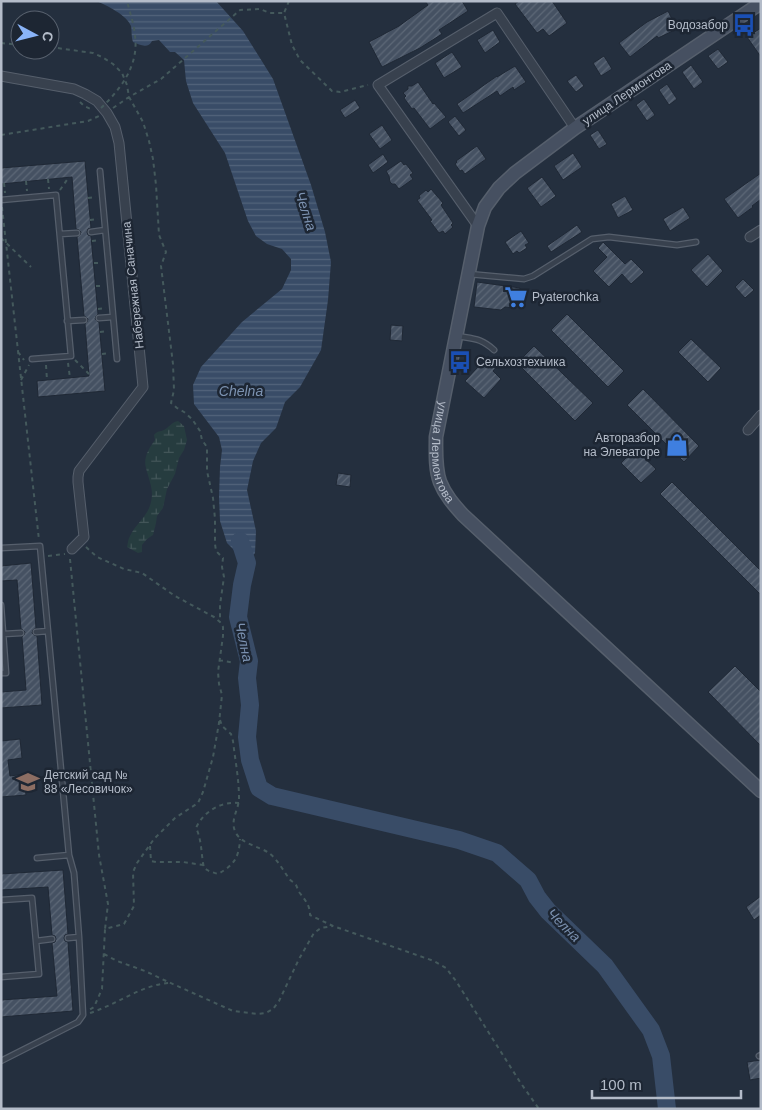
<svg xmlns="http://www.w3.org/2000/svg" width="762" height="1110" font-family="Arial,sans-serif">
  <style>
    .wetland { fill: url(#wetland-marsh) }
    .water { fill: url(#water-rules) }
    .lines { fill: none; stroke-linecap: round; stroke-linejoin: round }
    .river { stroke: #394c67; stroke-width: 18 }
    .building { fill: url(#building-hatch); stroke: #1f2835 }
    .lane-casing { stroke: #565f6c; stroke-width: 7 }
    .street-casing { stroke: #565f6c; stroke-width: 11 }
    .secondary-casing { stroke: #565f6c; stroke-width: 15 }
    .path { stroke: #44595c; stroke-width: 2; stroke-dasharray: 4 4; stroke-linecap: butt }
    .lane { stroke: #38414e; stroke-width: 4.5 }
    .street { stroke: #38414e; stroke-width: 9 }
    .secondary { stroke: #465061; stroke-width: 12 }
    .path-bridge { stroke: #44595c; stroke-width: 2; stroke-dasharray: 4 4; stroke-linecap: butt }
    .labels { text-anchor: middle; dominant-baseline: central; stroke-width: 5; stroke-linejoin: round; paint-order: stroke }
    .poi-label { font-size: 12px; fill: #b4bcc9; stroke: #1d2633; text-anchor: start }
    .street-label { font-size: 12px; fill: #b4bcc9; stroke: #1d2633 }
    .water-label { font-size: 14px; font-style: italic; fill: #7c92b1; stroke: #1d2633 }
  </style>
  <defs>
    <pattern id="wetland-marsh" width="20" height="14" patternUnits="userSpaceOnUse" patternTransform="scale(1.25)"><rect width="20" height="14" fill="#263c3f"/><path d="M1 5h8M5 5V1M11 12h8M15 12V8" fill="none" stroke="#435659"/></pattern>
    <pattern id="water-rules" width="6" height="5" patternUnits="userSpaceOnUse" patternTransform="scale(1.25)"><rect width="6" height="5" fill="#394c67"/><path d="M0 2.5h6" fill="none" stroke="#53647b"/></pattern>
    <pattern id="building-hatch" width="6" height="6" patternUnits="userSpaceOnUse" patternTransform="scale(1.25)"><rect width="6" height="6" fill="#455162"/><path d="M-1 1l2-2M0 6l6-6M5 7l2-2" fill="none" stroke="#5d6877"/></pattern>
  </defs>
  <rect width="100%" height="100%" fill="#242f3e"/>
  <path class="wetland" d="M178,421L184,426L187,440L184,450L179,458L175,474L167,489L163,508L157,516L156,523L153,535L147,539L142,545V552L138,553L127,547C128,543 128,539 130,536C138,520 151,515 152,495C152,485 148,477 146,468C143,458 149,448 155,440L154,435C158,430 160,432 164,430C170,427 170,423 178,421Z"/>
  <path class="water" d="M96,1H216L243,31L273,79L311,185L325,232L331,262L328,300L321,350L300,387L285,402L276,428L261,443L253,461L247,490L256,531L255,553L247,563L227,543L220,521L219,497L220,467L222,450L219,437L194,404L193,385L201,367L242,322L282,289L291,270V259L282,249L267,244L256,236L248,221L225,153L193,103L186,81L184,60L175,52H170L159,40L152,41C148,49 140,45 133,42C131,36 132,30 131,26C127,15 106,5 96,1Z"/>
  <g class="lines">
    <path class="river" d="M240,541L247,563L242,585L238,617L249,661L247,678L250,705L247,737L250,760L259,788L272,796L459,840L497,853L528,880L537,897L548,911L605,966L651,1030L661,1056L667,1109"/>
  </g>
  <path class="building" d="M425,1H462L468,11L439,30L442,34L420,48L382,67L369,42L399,26L428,5Z
    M519,1H552L567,23L549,36L543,29L537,33L515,4Z
    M668,11L677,29L658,38L657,36L630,57L619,43L647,22Z
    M761,28V57L747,37Z
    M493,30L500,42L485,53L477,40Z
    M718,49L728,62L718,69L708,56Z
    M452,52L462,67L444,78L435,63Z
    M604,56L612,69L601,76L593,63Z
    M691,65L703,82L694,89L682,72Z
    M515,66L526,82L514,90L513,87L500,96L497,91L463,113L457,104L497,76V77Z
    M576,75L584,86L576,92L567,81Z
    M418,82L433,104L434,103L446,117L430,129L414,108L412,109L404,98L406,96L403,93L408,89V86H412Z
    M667,84L677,99L669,105L659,90Z
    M644,99L655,115L647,121L636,105Z
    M355,100L360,108L345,118L340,110Z
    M455,116L466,130L459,136L448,122Z
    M382,125L392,140L380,149L369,134Z
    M598,130L607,144L599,149L590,135Z
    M477,146L486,159L465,174L462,170L460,171L455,164L457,162L456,161Z
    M573,153L582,167L563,180L554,166Z
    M383,154L388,162L373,173L368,165Z
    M85,161L91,228L88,229L87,232L88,235L91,236L98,314L96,316L95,319L97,321L99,322L105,391L38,397L37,381L89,376L85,324L87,322L88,319L86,317L84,316L77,237L80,235L81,232L79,230L76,229L72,177L1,184V168Z
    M401,161L404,165L406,164L413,173L410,175L413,179L399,189L395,184H392L390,182L389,176L386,171Z
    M761,173V199L752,206L753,207L738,218L724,199Z
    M542,177L556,196L541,207L527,188Z
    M431,189L443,203L441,205L453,223L451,225L453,227L445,234L443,231L439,233L430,221L432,220L417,200L420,198L419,196L426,190L428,192Z
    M625,196L633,210L618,218L611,204Z
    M683,207L690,218L670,231L663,219Z
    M577,225L582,232L551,252L547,246Z
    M521,231L529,243L525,245L527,248L519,253L517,251L513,254L505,242Z
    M603,242L625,264L631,259L644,272L631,284L622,274L609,287L593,271L607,257L598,248Z
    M708,254L723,271L707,287L691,270Z
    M743,279L754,290L745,298L735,287Z
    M477,282L520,288L518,304L513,308L505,307L501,310L474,307Z
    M567,314L624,371L608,387L551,330Z
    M391,325L403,326L402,341L390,340Z
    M691,339L721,368L708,382L678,352Z
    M534,346L593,403L575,421L517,363Z
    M488,356L498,365L493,371L501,379L484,398L465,381Z
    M643,389L699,446L684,462L627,405Z
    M635,449L656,469L641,483L621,463Z
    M338,473L351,475L350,487L336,485Z
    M672,482L761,571V595L660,494Z
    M31,563L36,628L33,630L32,633L34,635L37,636L42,705L1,708V692L26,690L22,637L24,635L25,632L23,630L21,629L17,580L1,581V566Z
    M735,666L761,692V746L708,692Z
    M20,739L22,758L8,760L10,776L24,774L26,795L1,797V741Z
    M63,870L68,934L65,935L64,938L65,941L68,942L73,1011L1,1017V1000L57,996L52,943L55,942L56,939L55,936L52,935L48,887L1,890V874Z
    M761,896V915L754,920L746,907Z
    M761,1060V1078L750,1080L747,1062Z"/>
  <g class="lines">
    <defs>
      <path id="lane" d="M100,171L117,359
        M1,200L56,195L71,356L32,359
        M91,232L105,230
        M60,234L77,233
        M469,274L524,279L533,276L592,239L609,237L677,245L696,242
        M99,318L113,317
        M67,321L84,320
        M457,336C474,339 481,338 494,350
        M1,548L40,546L69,855L74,873L79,937L83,1015L78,1022L1,1061
        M1,605L6,673H1
        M36,632L48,631
        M4,634L21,633
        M37,858L69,855
        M1,900L32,898L39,974L1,977
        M68,938L79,937
        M36,941L52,939
        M759,1056L761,1055"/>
      <path id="street" d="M1,76L74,89L85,94L97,101L107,113L115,127L119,143L143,387L79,471L78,477V482L84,537L72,549
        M478,226L378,85L497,13L575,128
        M750,237L761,230
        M748,430L761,415"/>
      <g id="secondary">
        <path id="s1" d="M761,3L575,128L515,173L499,188L485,207L478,226L436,437C436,452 435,468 440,482C445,495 454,505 463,515L761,791"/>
      </g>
    </defs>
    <use href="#lane" class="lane-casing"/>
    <use href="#street" class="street-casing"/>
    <use href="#secondary" class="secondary-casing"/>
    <path class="path" d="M289,1L284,13L292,45L300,60L332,91L340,92L368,85
      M1,43L20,45
      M50,47L93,53L102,57L113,64L122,73L127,85L129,97L143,122L149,141L153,159L156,185L159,235L166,252L161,266L173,364L174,390L171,403L177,408L184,412L192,419L200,431L202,440L207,447V471L213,498L215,519V544L216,551L223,558L222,567L224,577L220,605V622
      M80,102L84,106L93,110
      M113,108L129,97L161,79L240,10L260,9L270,13H284
      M1,135L88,121L99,116
      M48,179L49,189
      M26,181L27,191
      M4,183L5,193
      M60,190L69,177
      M88,198L96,197
      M2,207L39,540
      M90,220L98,219
      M1,238L31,267
      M92,241L100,240
      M94,263H102
      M96,286H104
      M98,309L106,308
      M100,332L108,331
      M18,352L24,360
      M102,354L110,353
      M75,360L89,374
      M68,363L70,378
      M46,365L47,380
      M21,380L29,365
      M86,547L97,557L124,569L142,573L175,596L214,617L220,622L223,627V636L218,672L219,684L222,695L219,723L213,757L203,792L198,803L175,818L154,839L137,863L133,872L134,906L124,924L105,929L102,989L94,1007L89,1010
      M48,556L65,554
      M70,559L99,855L108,904L105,929
      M219,660L234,663
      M220,720L222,726L231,734L233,741C235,759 239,779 239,798C239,809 230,820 235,831C240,844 259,846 269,853C277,859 283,870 288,877C290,881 294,882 296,885C297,887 298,890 299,892C305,900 310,905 310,915L333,926L434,961L446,968L456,981L520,1082L539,1109
      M239,803C221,801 203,812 196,828C202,840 201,855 204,868L209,871L218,874C234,865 239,858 240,839
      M150,846L151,861L156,862H183L203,865
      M104,954L117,961L145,971L164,980L233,1011L257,1014L266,1013L273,1009L279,1001L299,959L314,933L321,928L333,926
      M90,1013C118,1004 141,985 169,983"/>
    <use href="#lane" class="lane"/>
    <use href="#street" class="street"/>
    <use href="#secondary" class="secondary"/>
    <path class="path-bridge" d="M101,108C121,89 139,65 135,36C134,24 130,13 127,1"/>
  </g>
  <defs>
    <symbol id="bus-bare" viewBox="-9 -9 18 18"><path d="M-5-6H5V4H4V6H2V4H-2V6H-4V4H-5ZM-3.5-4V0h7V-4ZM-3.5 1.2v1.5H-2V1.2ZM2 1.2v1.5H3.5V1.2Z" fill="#1a4fb4" stroke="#1d2633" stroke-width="2.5" paint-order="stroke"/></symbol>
    <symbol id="supermarket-bare" viewBox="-9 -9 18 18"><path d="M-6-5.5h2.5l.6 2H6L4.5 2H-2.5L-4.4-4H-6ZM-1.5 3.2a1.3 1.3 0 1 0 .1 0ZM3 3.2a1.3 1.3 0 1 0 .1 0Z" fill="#3f7fe0" stroke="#1d2633" stroke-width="2.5" paint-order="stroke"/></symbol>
    <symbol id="shop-bare" viewBox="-9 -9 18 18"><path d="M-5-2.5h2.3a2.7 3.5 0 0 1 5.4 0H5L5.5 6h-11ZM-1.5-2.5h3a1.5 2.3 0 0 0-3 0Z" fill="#3f7fe0" stroke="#1d2633" stroke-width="2.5" paint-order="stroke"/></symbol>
    <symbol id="school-bare" viewBox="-9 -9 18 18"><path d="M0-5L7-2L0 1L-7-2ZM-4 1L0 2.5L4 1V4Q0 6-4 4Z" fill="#8d6e63" stroke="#1d2633" stroke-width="2.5" paint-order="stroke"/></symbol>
  </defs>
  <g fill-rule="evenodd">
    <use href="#bus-bare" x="728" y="9" width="32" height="32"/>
    <use href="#supermarket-bare" x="500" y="281" width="32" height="32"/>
    <use href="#bus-bare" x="444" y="346" width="32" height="32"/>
    <use href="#shop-bare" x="661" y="429" width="32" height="32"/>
    <use href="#school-bare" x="12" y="766" width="32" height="32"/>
  </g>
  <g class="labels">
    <g class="poi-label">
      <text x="728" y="25" text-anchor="end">Водозабор</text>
      <text x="532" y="297">Pyaterochka</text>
      <text x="476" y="362">Сельхозтехника</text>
      <text x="660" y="438" text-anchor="end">Авторазбор<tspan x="660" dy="14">на Элеваторе</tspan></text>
      <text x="44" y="775">Детский сад №<tspan x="44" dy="14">88 «Лесовичок»</tspan></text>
    </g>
    <g class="street-label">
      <text transform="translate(627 93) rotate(-34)">улица Лермонтова</text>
      <text transform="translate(133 285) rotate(-96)">Набережная Саначина</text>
      <text stroke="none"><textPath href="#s1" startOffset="596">улица Лермонтова</textPath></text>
    </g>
    <g class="water-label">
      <text transform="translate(306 211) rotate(72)">Челна</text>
      <text x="241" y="391">Chelna</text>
      <text transform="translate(244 642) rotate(78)">Челна</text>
      <text transform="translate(564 925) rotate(45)">Челна</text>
    </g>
  </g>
  <rect width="762" height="1110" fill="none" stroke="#b4bcc9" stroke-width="5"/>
  <g transform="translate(35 35) rotate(97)"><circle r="24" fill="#1d2633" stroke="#59626f"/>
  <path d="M0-4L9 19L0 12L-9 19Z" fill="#8ab4f8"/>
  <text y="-8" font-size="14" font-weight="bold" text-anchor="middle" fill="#b4bcc9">С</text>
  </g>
  <path d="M592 1090v8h149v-8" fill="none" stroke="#b4bcc9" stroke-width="2.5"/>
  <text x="600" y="1090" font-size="15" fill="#b4bcc9" stroke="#1d2633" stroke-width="4" paint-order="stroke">100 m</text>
</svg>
